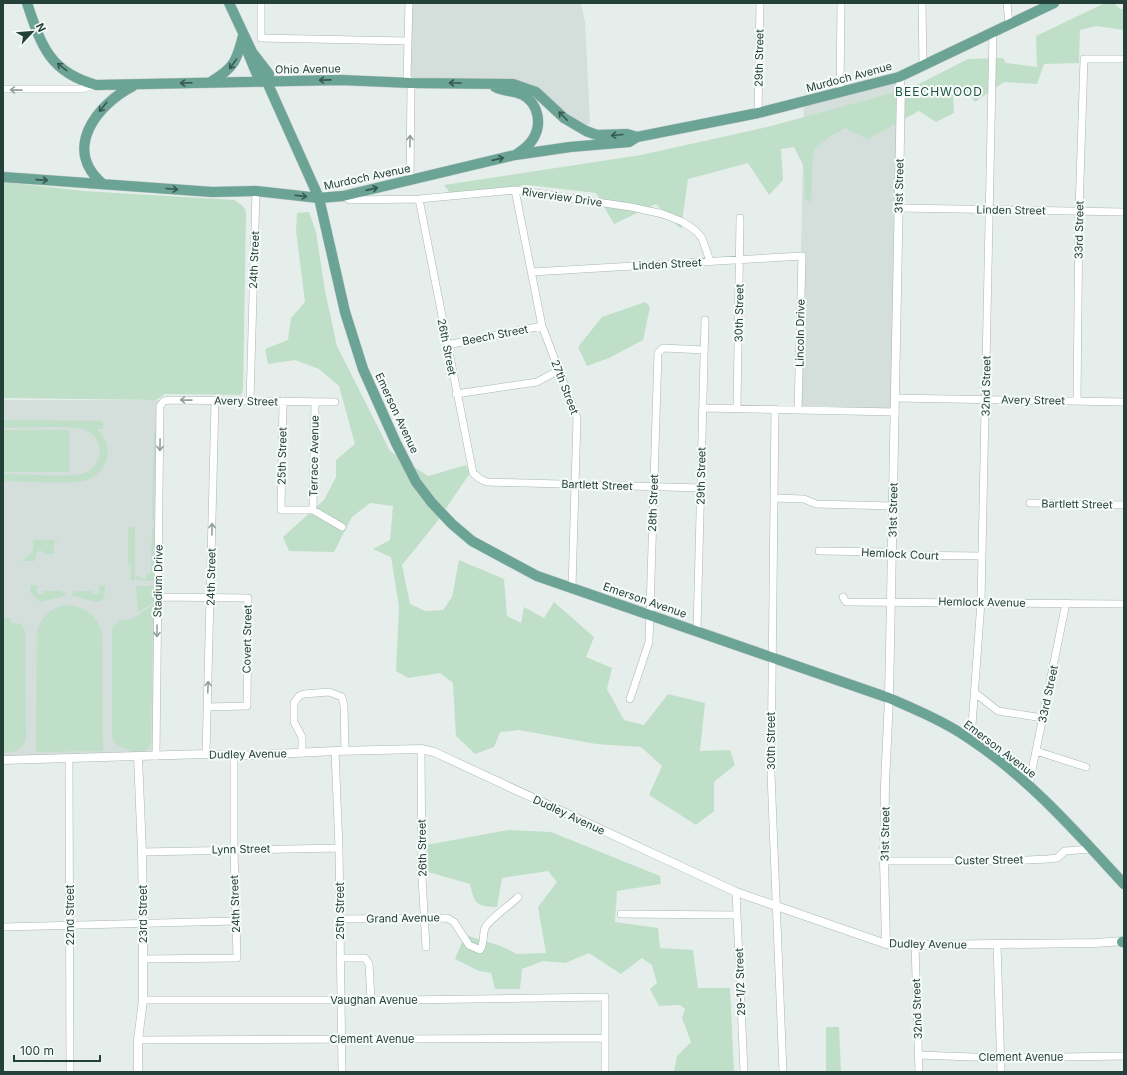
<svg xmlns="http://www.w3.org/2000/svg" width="1127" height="1075" font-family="Inter,sans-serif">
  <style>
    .built { fill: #d4deda }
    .green { fill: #bfdfc8 }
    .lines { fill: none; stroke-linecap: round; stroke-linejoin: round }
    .minor-casing { stroke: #a8b7b2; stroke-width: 8 }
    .tertiary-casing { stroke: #a8b7b2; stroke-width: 9 }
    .primary-casing { stroke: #c2cac8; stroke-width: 11 }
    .minor { stroke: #fff; stroke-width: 7 }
    .tertiary { stroke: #fff; stroke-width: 8 }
    .primary { stroke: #6ba395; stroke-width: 10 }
    .oneway { stroke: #365a50 }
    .oneway2 { stroke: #92a09c }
    .labels { text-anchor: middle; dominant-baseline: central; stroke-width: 4; stroke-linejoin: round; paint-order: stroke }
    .street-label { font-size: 11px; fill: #244139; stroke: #f6fbf9 }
    .neighbourhood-label { font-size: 12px; letter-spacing: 1px; fill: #205347; stroke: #f6fbf9 }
  </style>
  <rect width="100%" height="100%" fill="#e6eeeb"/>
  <path class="built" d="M409,3H581L585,22L590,121L586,131L536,92L411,83L407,77Z
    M899,77L895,412L798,410L804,101Z
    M3,400H160L156,756L3,760Z"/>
  <path class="green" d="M1105,3H1114L1120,9H1124V30L1096,26L1080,30L1079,63L1044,64L1037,84L1004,82L975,102L964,88L953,95L954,113L936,122L919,111L868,139L845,128L829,137L813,151L811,202L805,199L804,167L794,147L781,149L783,180L769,195L748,163L688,179L681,229L656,204L614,224L596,193L528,185L450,193L444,185L641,155L767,127L911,88L968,59L1003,58L1006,63L1037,67L1036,36Z
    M3,182L84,191L235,200C239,205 246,205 246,214L243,389L241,395L165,394L156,400L3,398Z
    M309,212L316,232L325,291L337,346L390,451L428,476L466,465L470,473L436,523L402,565L410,604L425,611L443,610L452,597L459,560L504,579L507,616L521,623L524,607L544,618L554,602L594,637L586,657L612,668L607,689L624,720L644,725L668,694L705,703L700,751L730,750L735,765L714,782V811L696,825L649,795L662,766L641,747L596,744L519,730L500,732L494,747L475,754L456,736L453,683L440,673L408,678L396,671L399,607L391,557L373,549L390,540L393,506L370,503L352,517L334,552L289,551L283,537L324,500L336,477V460L355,444L339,386L319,369L295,360L268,364L265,349L288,340L291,318L305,302L296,231L297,213Z
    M645,302L650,307L643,340L609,358L587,366L578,347L602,317Z
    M3,420L103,421V429H97C105,437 109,446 107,457C105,468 97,476 87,480C71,485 22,481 3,481V474C20,474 72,478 85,473C104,465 105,437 85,430C71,425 21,428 3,428Z
    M3,430H69V472H3Z
    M154,432H156L154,521L152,520Z
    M130,527H135V580H131V565H128V531Z
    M154,528V581L136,580V576L146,579L147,574H151L152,529Z
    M33,540H58V542L54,541V554H43V551H37L35,561H21L33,552Z
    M31,585H37V594H43V591H60L63,593L65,591V596L40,602L30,592Z
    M99,586H105C106,614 88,597 73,596L72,593L75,591H92V594H99Z
    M136,586H154L153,603L138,612Z
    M65,605C84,606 96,614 102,632L103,751L36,752L37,632C41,617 50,609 65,605Z
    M153,605L151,743C147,758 117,750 112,738V628L119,621L132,619Z
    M3,617L10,618L12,623L21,624L25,631L26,738C24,749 13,753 3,753Z
    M508,830L551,832L660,876L661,884L617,891L615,922L658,928L660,948L693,950L698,988H730L734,1072H674L677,1056L691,1042L682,1018L685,1009L680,1005L659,1006L650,989L657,983L652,965L642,958L621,974L589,953L565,963L543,961L522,969L520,989H495L491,973L479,971L455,959L465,935L501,946L517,954L546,953L538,907L557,882L548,871L502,878L497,907C477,907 474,903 470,884L428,872L426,845Z
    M826,1027H839L841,1072H826Z"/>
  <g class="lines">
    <defs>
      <path id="minor" d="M261,3V38L408,41
        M409,3L407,77L411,83L410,180
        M922,3L923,66
        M1007,3L1009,24
        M3,89H81L96,85
        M840,92L841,3
        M758,113L760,3
        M515,190L542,326L577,418L572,588
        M343,196L350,200L419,199L515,190L631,207L663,214L683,222L696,231L702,238L710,261
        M419,199L473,473L480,479L487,482L701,488
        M898,208L1124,212
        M532,272L802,256L798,410
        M447,345L542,326
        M456,394L537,382L559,370
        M895,398L1124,402
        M250,401L256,191
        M283,401L281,510H313L342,527
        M1077,401L1079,211L1084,59H1124
        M703,408L895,412
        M737,408L740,218
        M775,409L771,774L783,1072
        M774,498L804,499L816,504L893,506
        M1030,503L1124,505
        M313,510L315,402
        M819,551L888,552L892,555L982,556
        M158,597L248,598L247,706L207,707
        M843,597L846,602L1124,604
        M697,631L705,320
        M974,692L998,711L1043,718
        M630,699L649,642L658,353L663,348L704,350
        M971,739L981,602L993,31
        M421,749L422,878L426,947
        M335,751L339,848L342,1072
        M1036,751L1086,767
        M302,753V737L294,722V703L299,696L304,694L329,692L342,697L344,706L345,750
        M206,754L215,401
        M156,756L160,406L164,401L169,400L335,402
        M69,758L70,1072
        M1029,785L1066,603
        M142,852L339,848
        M884,861H1008L1048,859L1057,858L1065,851L1091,849
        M736,892L744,1072
        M621,914L737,915
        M339,919L447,918L454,922L469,945L480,950C485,942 482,936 485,928C488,920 511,905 518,897
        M3,927L235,921
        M997,944L1001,1072
        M915,945L919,1072
        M340,958H365L369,964L371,1000
        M143,959L237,958L234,849V756
        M143,1000H403L605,997V1072
        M138,1040L605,1038
        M918,1055L1001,1058L1124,1056"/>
      <path id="tertiary" d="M138,757L142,852L143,923V1000L138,1040V1072
        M3,760L206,754L234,756L335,751L421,749L434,752L736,892L886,944L915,945L1095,943L1124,941
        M886,944L884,861L885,784L889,698L901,88L899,77"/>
      <path id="primary" d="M27,3C41,45 49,72 96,85L341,80L411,83L513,84L536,92L564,118L586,131L597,135L627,134L637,137
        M229,3L252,52L269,74L267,82
        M248,53L258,77L267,82
        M212,81C234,68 237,60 243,36
        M267,82L319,198L345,312L363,369L396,443L416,482L432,503L452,524L472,541L537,576L889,698C917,710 945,722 970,739C1029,778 1077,833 1124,884
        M495,87C504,92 514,90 523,95C539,104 542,125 533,139C529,146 523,150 517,154
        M3,177L212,192L256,191L319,198L343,196L515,155L570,147L629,142L637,137L758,113L899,77L1054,3
        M103,184C62,150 96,105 133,86
        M1122,942H1124"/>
    </defs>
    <use href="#minor" class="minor-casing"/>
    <use href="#tertiary" class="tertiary-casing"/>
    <use href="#primary" class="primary-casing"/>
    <use href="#minor" class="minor"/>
    <use href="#tertiary" class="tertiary"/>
    <use href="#primary" class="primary"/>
  </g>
  <defs><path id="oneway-shaft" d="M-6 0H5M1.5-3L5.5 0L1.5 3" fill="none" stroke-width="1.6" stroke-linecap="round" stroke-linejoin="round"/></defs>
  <g class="oneway">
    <use href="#oneway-shaft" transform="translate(233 64) rotate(126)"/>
    <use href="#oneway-shaft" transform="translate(62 67) rotate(-142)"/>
    <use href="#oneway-shaft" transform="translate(325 80) rotate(179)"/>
    <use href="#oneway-shaft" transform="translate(186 83) rotate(178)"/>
    <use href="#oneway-shaft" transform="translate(455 83) rotate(-180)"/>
    <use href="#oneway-shaft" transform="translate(103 107) rotate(129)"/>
    <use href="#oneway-shaft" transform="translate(563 116) rotate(-135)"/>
    <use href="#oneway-shaft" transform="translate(617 135) rotate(175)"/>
    <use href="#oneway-shaft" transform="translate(498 159) rotate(-13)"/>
    <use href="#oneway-shaft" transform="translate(42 180) rotate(4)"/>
    <use href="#oneway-shaft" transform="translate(172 189) rotate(5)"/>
    <use href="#oneway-shaft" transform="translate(372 189) rotate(-13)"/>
    <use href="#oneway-shaft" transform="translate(301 196) rotate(7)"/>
  </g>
  <g class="oneway2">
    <use href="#oneway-shaft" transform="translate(16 90) rotate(-179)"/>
    <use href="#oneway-shaft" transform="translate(410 141) rotate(-89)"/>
    <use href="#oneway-shaft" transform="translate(186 400) rotate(-179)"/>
    <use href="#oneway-shaft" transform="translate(160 445) rotate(91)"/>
    <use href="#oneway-shaft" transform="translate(212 529) rotate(-89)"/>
    <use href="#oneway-shaft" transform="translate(157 631) rotate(91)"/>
    <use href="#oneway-shaft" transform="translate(208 687) rotate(-88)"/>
  </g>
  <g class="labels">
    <g class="street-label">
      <text transform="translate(759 58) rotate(-89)">29th Street</text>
      <text transform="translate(308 69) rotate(-1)">Ohio Avenue</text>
      <text transform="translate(849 77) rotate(-15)">Murdoch Avenue</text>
      <text transform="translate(367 177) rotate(-12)">Murdoch Avenue</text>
      <text transform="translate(899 186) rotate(-89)">31st Street</text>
      <text transform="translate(562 197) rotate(8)">Riverview Drive</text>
      <text transform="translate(1011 210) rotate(1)">Linden Street</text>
      <text transform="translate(1079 230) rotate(-89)">33rd Street</text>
      <text transform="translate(254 260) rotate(-88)">24th Street</text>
      <text transform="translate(667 264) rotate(-3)">Linden Street</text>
      <text transform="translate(739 313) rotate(-89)">30th Street</text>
      <text transform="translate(800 333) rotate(-89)">Lincoln Drive</text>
      <text transform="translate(495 335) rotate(-11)">Beech Street</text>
      <text transform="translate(447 347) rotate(79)">26th Street</text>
      <text transform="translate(986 386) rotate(-89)">32nd Street</text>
      <text transform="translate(565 387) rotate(69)">27th Street</text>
      <text transform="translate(1033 400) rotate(1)">Avery Street</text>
      <text transform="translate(246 401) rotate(1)">Avery Street</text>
      <text transform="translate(397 413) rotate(65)">Emerson Avenue</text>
      <text transform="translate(282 456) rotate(-89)">25th Street</text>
      <text transform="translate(314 456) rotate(-89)">Terrace Avenue</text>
      <text transform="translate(701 476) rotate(-89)">29th Street</text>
      <text transform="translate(597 485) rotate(2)">Bartlett Street</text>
      <text transform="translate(653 503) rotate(-88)">28th Street</text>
      <text transform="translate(1077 504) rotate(1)">Bartlett Street</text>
      <text transform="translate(893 510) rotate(-89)">31st Street</text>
      <text transform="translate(900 554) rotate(3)">Hemlock Court</text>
      <text transform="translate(211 577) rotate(-89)">24th Street</text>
      <text transform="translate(158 581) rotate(-89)">Stadium Drive</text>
      <text transform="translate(645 600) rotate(19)">Emerson Avenue</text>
      <text transform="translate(982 602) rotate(1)">Hemlock Avenue</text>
      <text transform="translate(247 639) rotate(-89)">Covert Street</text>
      <text transform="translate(1048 694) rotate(-78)">33rd Street</text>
      <text transform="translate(771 741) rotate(-90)">30th Street</text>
      <text transform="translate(1000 749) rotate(37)">Emerson Avenue</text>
      <text transform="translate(248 754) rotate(-1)">Dudley Avenue</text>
      <text transform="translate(569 815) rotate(25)">Dudley Avenue</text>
      <text transform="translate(885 834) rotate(-89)">31st Street</text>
      <text transform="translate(422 848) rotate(-91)">26th Street</text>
      <text transform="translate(241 849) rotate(-1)">Lynn Street</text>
      <text transform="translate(989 860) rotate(-1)">Custer Street</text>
      <text transform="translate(235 904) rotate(-92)">24th Street</text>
      <text transform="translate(340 911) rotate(-90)">25th Street</text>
      <text transform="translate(143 914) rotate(-90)">23rd Street</text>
      <text transform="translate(70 915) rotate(-90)">22nd Street</text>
      <text transform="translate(403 918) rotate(-1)">Grand Avenue</text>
      <text transform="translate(928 944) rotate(1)">Dudley Avenue</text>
      <text transform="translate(740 982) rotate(-92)">29-1/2 Street</text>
      <text x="374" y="1000">Vaughan Avenue</text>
      <text transform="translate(917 1009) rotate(-92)">32nd Street</text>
      <text x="372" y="1039">Clement Avenue</text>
      <text x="1021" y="1057">Clement Avenue</text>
    </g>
    <g class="neighbourhood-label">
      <text x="939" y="91">BEECHWOOD</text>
    </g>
  </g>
  <rect width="1127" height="1075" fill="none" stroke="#244139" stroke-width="8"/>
  <g transform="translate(32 32) rotate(64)" stroke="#f6fbf9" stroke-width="3" paint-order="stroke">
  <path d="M0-3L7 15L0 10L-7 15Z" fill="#244139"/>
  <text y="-6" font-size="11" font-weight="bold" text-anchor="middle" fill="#244139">N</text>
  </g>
  <path d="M14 1055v6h86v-6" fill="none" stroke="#244139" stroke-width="2"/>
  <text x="20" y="1055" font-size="12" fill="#244139" stroke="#f6fbf9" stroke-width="3" paint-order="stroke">100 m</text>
</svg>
